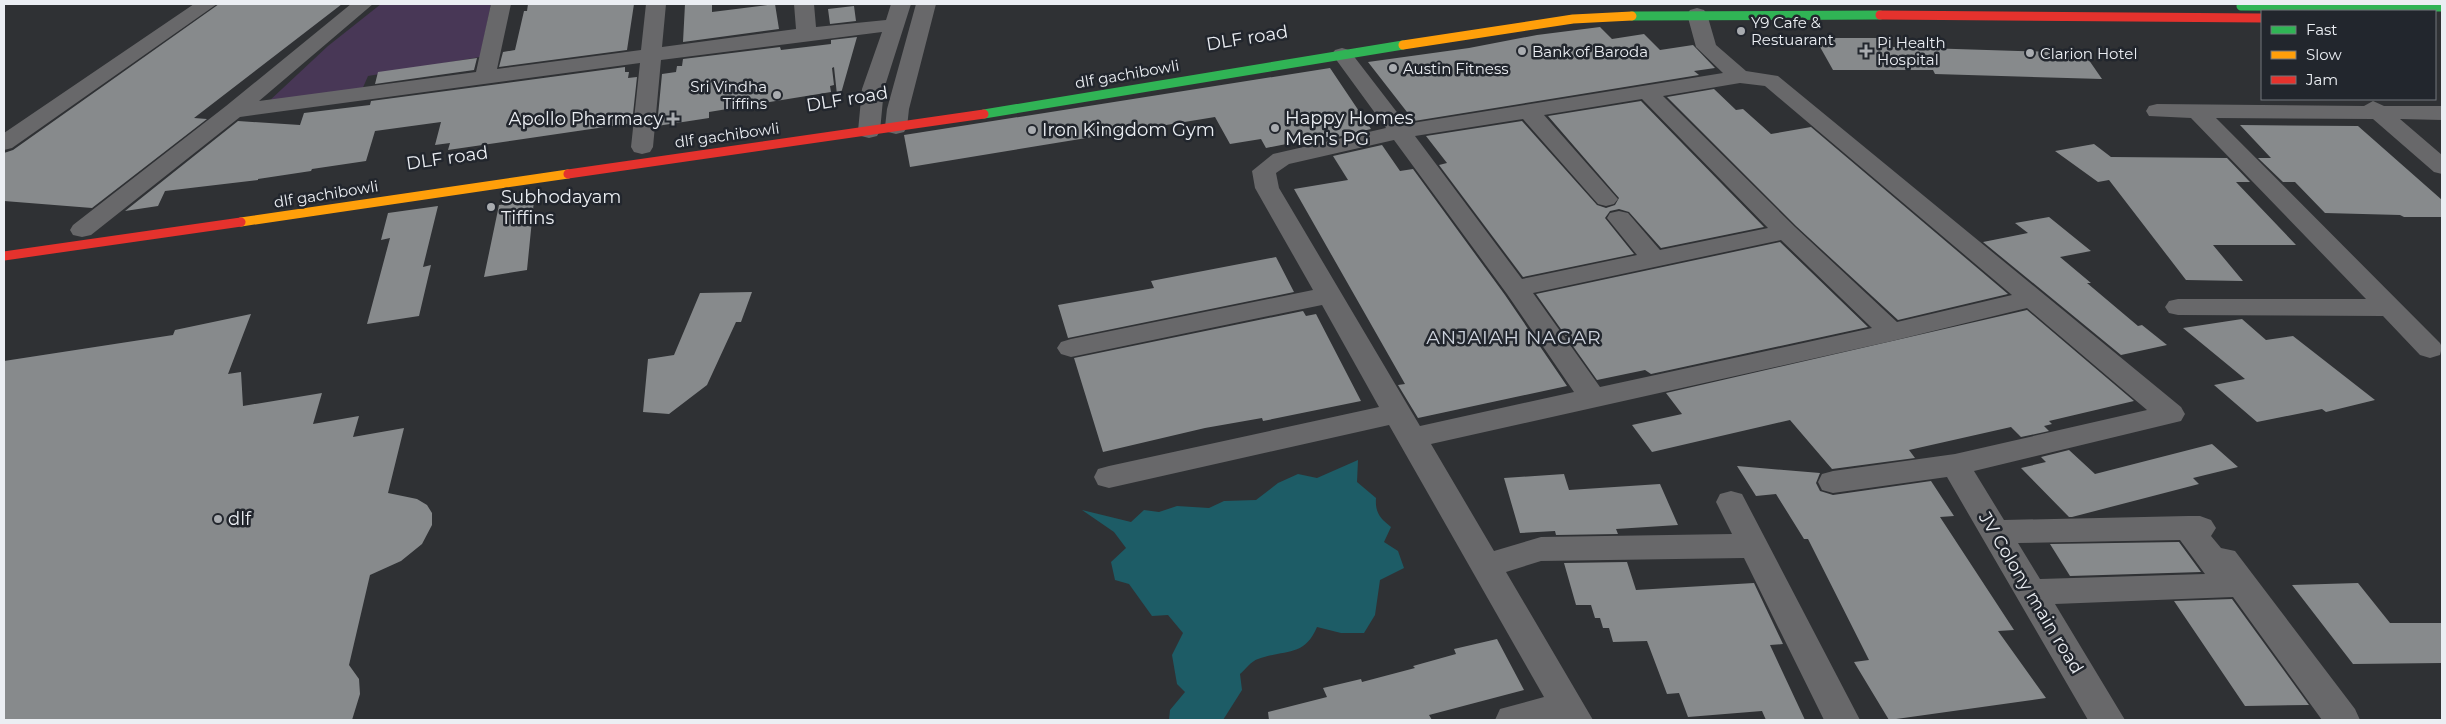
<svg xmlns="http://www.w3.org/2000/svg" width="2446" height="724" font-family="Montserrat,sans-serif">
  <style>
    .green { fill: #483756 }
    .water { fill: #1d5c66 }
    .building { fill: #878a8c }
    .lines { fill: none; stroke-linecap: round; stroke-linejoin: round }
    .street { fill: #68686a; fill-rule: evenodd }
    .fast { stroke: #30b455; stroke-width: 9 }
    .slow { stroke: #ff9f0a; stroke-width: 9 }
    .jam { stroke: #e5322d; stroke-width: 9 }
    .poi-dot { fill: #a9acb0; stroke: #22262d; stroke-width: 2 }
    .labels { text-anchor: middle; dominant-baseline: central; stroke-width: 5; stroke-linejoin: round; paint-order: stroke }
    .far-poi-label { font-size: 15px; fill: #ebeef3; stroke: #22262d; text-anchor: start }
    .far-street-label { font-size: 15px; fill: #ebeef3; stroke: #22262d }
    .street-label { font-size: 18px; fill: #ebeef3; stroke: #22262d }
    .poi-label { font-size: 18px; fill: #ebeef3; stroke: #22262d; text-anchor: start }
    .neighbourhood-label { font-size: 19px; letter-spacing: 1px; fill: #cdd3dd; stroke: #22262d }
  </style>
  <rect width="100%" height="100%" fill="#2f3134"/>
  <path class="green" d="M381,4H491L480,57L368,76L361,92L267,103L328,46Z"/>
  <path class="water" d="M1358,460L1357,482L1376,498C1375,513 1380,518 1391,527L1384,542L1398,551L1404,568L1380,580L1375,615L1364,633H1341L1317,627C1304,658 1284,649 1258,659C1251,661 1245,670 1240,674L1242,690L1223,720H1169L1170,710L1185,692L1177,684L1172,655L1183,633L1168,615L1152,616L1129,584L1115,580L1111,562L1126,548L1114,532L1082,510L1131,522L1144,510L1159,512L1177,506L1209,508L1224,501L1256,500L1278,483L1298,474L1317,478Z"/>
  <path class="building" d="M219,4H342L194,118L207,119L92,208L4,201V153L13,150Z
    M528,4H634L627,50L499,67L503,52L515,50L524,11H527Z
    M685,4H712V12L775,4L779,29L683,42Z
    M854,6L856,21L830,24L828,9Z
    M1600,27L1612,39L1644,34L1660,50L1693,45L1715,68L1694,71L1699,75L1414,121L1368,62L1469,48L1537,35Z
    M857,37L838,104L834,67L832,68L834,85L830,86L831,92L709,112V118L657,126L662,74L676,72L677,66H682L683,59L780,47L781,50L831,44V40Z
    M1815,38H1887L1893,47L2084,53L2102,79L1935,74L1933,70H1833Z
    M477,58L474,70L375,84L378,72Z
    M625,67V72H629L628,78L637,77L632,123L448,150L450,143L435,145L441,122L375,131L366,161L312,169L311,171L258,179V180L165,191L158,206L125,211L238,121L300,125L304,113L370,105L371,101Z
    M1330,68L1371,129L1324,140L1322,137L1266,148L1261,139L1230,144L1215,117L910,167L904,135Z
    M1714,89L1736,110L1743,109L1771,134L1811,127L2008,294L1898,320L1796,226L1667,97Z
    M1641,101L1764,227L1661,248L1629,212L1619,209L1610,211L1605,218L1634,254L1523,277L1439,165L1447,163L1426,136L1522,121L1597,205L1606,208L1615,205L1619,198L1548,116Z
    M2240,125L2358,126L2442,200V217H2404L2400,215L2325,213L2295,182H2283L2258,158H2271Z
    M2094,144L2111,157L2227,158L2250,182H2236L2296,245H2213L2243,281L2186,280L2109,180L2098,182L2055,151Z
    M1382,145L1400,171L1413,169L1505,295L1567,386L1418,418L1398,385L1405,384L1294,189L1348,180L1333,156Z
    M534,200L527,270L484,277L499,205Z
    M438,206L423,267L431,265L419,316L367,324L390,238L381,240L388,213Z
    M2049,217L2091,251L2060,257L2091,283H2087L2138,326L2142,325L2167,345L2121,355L1983,242L2028,233L2015,223Z
    M1780,242L1868,327L1651,374L1645,370L1597,380L1536,294Z
    M1276,257L1294,292L1068,338L1058,305L1154,288L1151,281Z
    M752,292L741,322H736L707,385L669,414L643,412L648,359L674,355L700,293Z
    M2027,310L2134,401L2049,421L2052,424L2044,426L2049,431L2021,437L2011,427L1909,450L1915,458L1832,469L1790,420L1652,452L1632,425L1682,414L1666,393Z
    M1303,311L1306,316L1316,314L1361,401L1263,421L1262,418L1205,428L1103,452L1074,358Z
    M251,314L228,374L241,372L243,406L322,393L313,424L359,416L353,437L404,428L388,493L417,499L427,505L432,513V525L422,544L401,561L370,575L349,665L359,679L360,694L352,720H4V361L173,335L175,330Z
    M2242,319L2266,340L2293,336L2375,400L2326,412L2322,409L2257,422L2214,385L2245,379L2183,328Z
    M2212,444L2238,467L2193,478L2199,484L2072,517H2069L2021,468L2046,462L2041,457L2069,450L2095,474Z
    M1737,466L1820,473L1816,483L1820,491L1833,495L1931,481L1954,516L1940,517L2014,630L1998,631L2046,698L1889,720L1854,662L1869,660L1808,539H1804L1776,494L1756,496Z
    M1564,474L1569,490L1660,484L1678,525L1616,529L1618,534L1556,535L1555,531L1520,533L1504,478Z
    M2179,542L2201,572L2070,576L2050,544Z
    M1627,562L1636,590L1754,583L1783,644L1770,645L1805,720H1766L1762,711L1688,717L1679,693L1667,694L1647,641L1613,642L1609,628H1603L1600,618H1595L1591,605H1576L1564,563Z
    M2358,583L2390,623H2442V663L2353,664L2292,585Z
    M2232,599L2309,705L2245,706L2174,601Z
    M1497,639L1524,690L1429,715L1432,720H1269L1268,712L1327,697L1323,688L1361,679L1362,682L1415,668L1413,666L1456,654L1454,649Z"/>
  <g class="lines">
    <path class="street" d="M194,4H217L12,148L4,150V133Z
      M351,4H373L259,101L476,72L491,4H511L497,69L641,50L646,4H666L662,47L796,29L794,4H814L816,27L886,20L891,4H911L884,89L880,131L877,136L869,138L861,136L858,131L862,89L882,32L661,60L653,147L650,152L642,154L634,152L631,147L640,63L240,117L91,235L82,237L73,235L70,230L73,225L226,106Z
      M916,4H936L909,109L907,127L904,132L896,134L888,132L885,127L887,109Z
      M1697,8L1704,10L1707,14L1716,45L1746,71L1778,76L2181,407L2185,414L2181,421L1974,471L2004,520L2188,516H2200L2211,520L2216,528L2211,536L2221,548L2235,551L2355,709L2360,720H2322L2233,597L2055,604L2125,720H2088L1947,477L1833,493L1822,490L1818,482L1822,474L1833,471L1955,454L2147,410L2027,308L1892,341L1431,444L1494,551L1541,537L1732,534L1716,502L1720,494L1731,491L1742,494L1860,720H1824L1744,558L1541,561L1506,572L1593,720H1495L1500,709L1544,697L1389,425L1109,488L1098,485L1094,477L1098,469L1109,466L1379,407L1322,305L1071,357L1061,354L1057,348L1061,342L1071,339L1313,290L1255,188L1252,171L1273,154L1386,128L1332,54L1335,50L1342,48L1349,50L1406,124L1723,73L1696,47L1687,14L1690,10ZM1740,83L1765,86L2012,295L1897,322L1795,227L1663,96ZM1642,99L1768,228L1660,250L1628,213L1619,211L1610,213L1607,218L1637,255L1522,279L1415,136L1523,119L1598,204L1606,206L1614,204L1618,199L1544,115ZM1394,140L1507,294L1574,392L1420,426L1279,188L1276,173L1289,164ZM1781,240L1872,328L1600,387L1533,293ZM2180,540L2205,574L2040,579L2018,543Z
      M2373,101L2384,106H2442V120L2400,119L2442,155V174L2434,172L2373,119L2216,118L2440,343L2442,347L2440,355L2430,358L2420,355L2383,316L2178,315L2169,313L2165,307L2169,301L2178,299H2366L2191,118L2149,116L2146,111L2149,106L2157,104L2364,106Z"/>
    <path class="fast" d="M2241,6L2442,7
      M1632,16L1880,15
      M984,114L1403,45"/>
    <path class="slow" d="M1403,45L1573,19L1632,16
      M241,222L568,174"/>
    <path class="jam" d="M1880,15L2262,18
      M568,174L984,114
      M4,256L241,222"/>
  </g>
  <g class="poi-dot">
    <circle cx="1741" cy="31" r="5"/>
    <circle cx="1522" cy="51" r="5"/>
    <path d="M1863.5 43.5h5v5h5v5h-5v5h-5v-5h-5v-5h5z"/>
    <circle cx="2030" cy="53" r="5"/>
    <circle cx="1393" cy="68" r="5"/>
    <circle cx="777" cy="95" r="5"/>
    <path d="M670.5 111.5h5v5h5v5h-5v5h-5v-5h-5v-5h5z"/>
    <circle cx="1275" cy="128" r="5"/>
    <circle cx="1032" cy="130" r="5"/>
    <circle cx="491" cy="207" r="5"/>
    <circle cx="218" cy="519" r="5"/>
  </g>
  <g class="labels">
    <g class="far-poi-label">
      <text x="1751" y="22">Y9 Cafe &amp;<tspan x="1751" dy="17">Restuarant</tspan></text>
      <text x="1877" y="42">Pi Health<tspan x="1877" dy="17">Hospital</tspan></text>
      <text x="1532" y="51">Bank of Baroda</text>
      <text x="2040" y="53">Clarion Hotel</text>
      <text x="1403" y="68">Austin Fitness</text>
      <text x="767" y="86" text-anchor="end">Sri Vindha<tspan x="767" dy="17">Tiffins</tspan></text>
    </g>
    <g class="far-street-label">
      <text transform="translate(1127 74) rotate(-10)">dlf gachibowli</text>
      <text transform="translate(727 135) rotate(-8)">dlf gachibowli</text>
      <text transform="translate(326 194) rotate(-9)">dlf gachibowli</text>
    </g>
    <g class="street-label">
      <text transform="translate(1247 38) rotate(-9)">DLF road</text>
      <text transform="translate(847 99) rotate(-9)">DLF road</text>
      <text transform="translate(447 158) rotate(-8)">DLF road</text>
      <text transform="translate(2031 593) rotate(59)">JV Colony main road</text>
    </g>
    <g class="poi-label">
      <text x="1285" y="118">Happy Homes<tspan x="1285" dy="21">Men's PG</tspan></text>
      <text x="663" y="119" text-anchor="end">Apollo Pharmacy</text>
      <text x="1042" y="130">Iron Kingdom Gym</text>
      <text x="501" y="197">Subhodayam<tspan x="501" dy="21">Tiffins</tspan></text>
      <text x="228" y="519">dlf</text>
    </g>
    <g class="neighbourhood-label">
      <text x="1514" y="337">ANJAIAH NAGAR</text>
    </g>
  </g>
  <rect width="2446" height="724" fill="none" stroke="#ebeef3" stroke-width="10"/>
  <rect x="2261" y="10" width="175" height="90" fill="#22262d" stroke="#72767c"/>
  <rect x="2271" y="26" width="25" height="8" fill="#30b455" stroke="#72767c"/>
  <text x="2306" y="35" font-size="15" fill="#ebeef3">Fast</text>
  <rect x="2271" y="51" width="25" height="8" fill="#ff9f0a" stroke="#72767c"/>
  <text x="2306" y="60" font-size="15" fill="#ebeef3">Slow</text>
  <rect x="2271" y="76" width="25" height="8" fill="#e5322d" stroke="#72767c"/>
  <text x="2306" y="85" font-size="15" fill="#ebeef3">Jam</text>
</svg>
